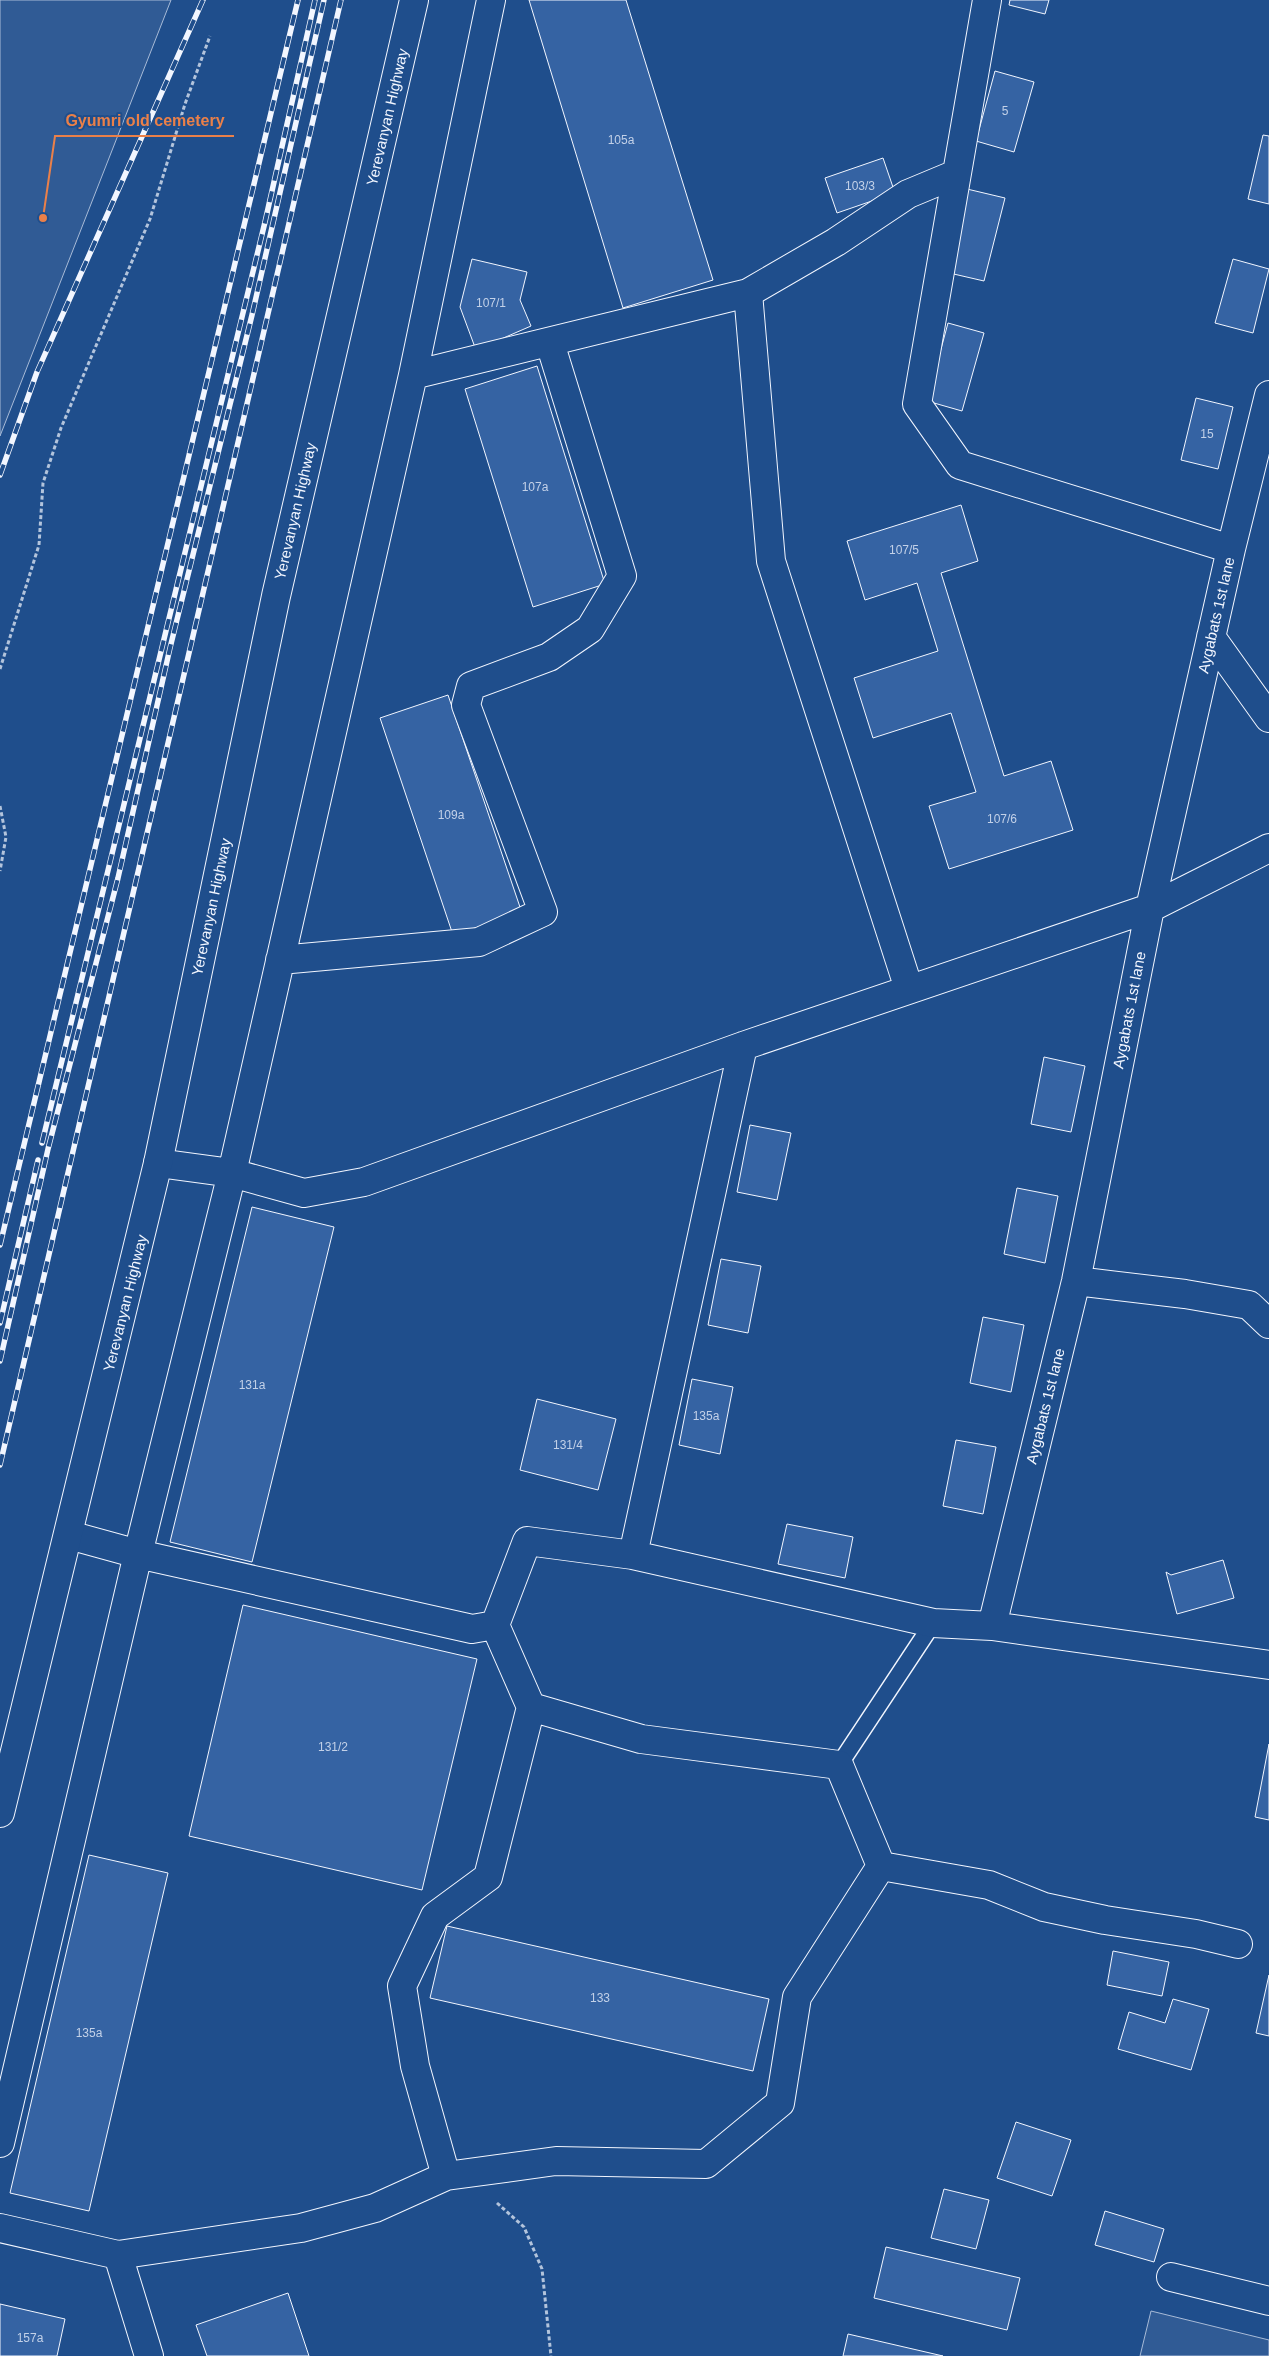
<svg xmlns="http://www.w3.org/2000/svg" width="1269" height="2356" font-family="Helvetica,sans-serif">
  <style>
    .built { fill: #305b95; stroke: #a8bbd7 }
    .building { fill: #3563a3; stroke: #f2f6ff }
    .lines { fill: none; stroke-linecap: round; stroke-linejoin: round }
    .lane-casing { stroke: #f2f6ff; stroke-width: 19 }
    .street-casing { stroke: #f2f6ff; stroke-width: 30 }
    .highway-casing { stroke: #f2f6ff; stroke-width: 30 }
    .path { stroke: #b3c4dc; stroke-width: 3; stroke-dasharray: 4 2.5; stroke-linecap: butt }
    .lane { stroke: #1f4e8c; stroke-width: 16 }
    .street { stroke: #1f4e8c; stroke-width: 28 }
    .highway { stroke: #1f4e8c; stroke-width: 28 }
    .rail-casing { stroke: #f2f6ff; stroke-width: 5.5 }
    .rail { stroke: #1f4e8c; stroke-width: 4; stroke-dasharray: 11; stroke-linecap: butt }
    .labels { text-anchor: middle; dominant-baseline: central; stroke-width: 4; stroke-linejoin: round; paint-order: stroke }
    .number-label { font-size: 12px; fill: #c3d1e8 }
    .street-label { font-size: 15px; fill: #f2f6ff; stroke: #1f4e8c }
    .leader { fill: none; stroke: #ea8049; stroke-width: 2 }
    .callout-dot { fill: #ea8049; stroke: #1f4e8c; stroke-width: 2 }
    .callout-label { font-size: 16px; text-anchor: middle; font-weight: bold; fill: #ea8049; stroke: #1f4e8c; stroke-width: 4; stroke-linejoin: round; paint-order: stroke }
  </style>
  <rect width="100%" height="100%" fill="#1f4e8c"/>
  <path class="built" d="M0,0H171L0,436Z
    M1151,2311L1269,2340V2356H1140Z"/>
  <path class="building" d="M529,0H626L713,280L623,308Z
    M1010,0H1049L1045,14L1009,5Z
    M995,71L1034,82L1014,152L976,141Z
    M1263,135L1269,136V204L1248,199Z
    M883,158L895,193L837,213L825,178Z
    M967,189L1005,198L984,281L945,272Z
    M472,259L527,272L520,300L531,326L476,350L460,307Z
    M1233,259L1269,269L1253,333L1215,323Z
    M948,323L984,333L962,411L927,401Z
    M537,366L605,584L533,607L465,389Z
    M1196,398L1233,407L1218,469L1181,460Z
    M961,505L978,561L941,573L1004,776L1051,761L1073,830L949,869L929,806L976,792L951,713L873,738L854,678L938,651L917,583L865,600L847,541Z
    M448,695L522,913L453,935L380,718Z
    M1044,1057L1085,1066L1071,1132L1031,1124Z
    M750,1125L791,1133L777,1200L737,1192Z
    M1017,1188L1058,1196L1045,1263L1004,1254Z
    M252,1207L334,1227L252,1562L170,1542Z
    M721,1259L761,1266L748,1333L708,1325Z
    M983,1317L1024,1325L1011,1392L970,1383Z
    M692,1379L733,1387L720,1454L679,1445Z
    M537,1399L616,1419L598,1490L520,1470Z
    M956,1440L996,1447L983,1514L943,1506Z
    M787,1524L853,1537L845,1578L778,1564Z
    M1223,1560L1234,1598L1177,1614L1166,1572L1171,1575Z
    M243,1605L477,1659L422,1890L189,1836Z
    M1269,1744V1820L1255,1817Z
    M89,1855L168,1873L89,2211L10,2193Z
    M447,1926L769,1999L753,2071L430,1998Z
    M1113,1951L1169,1962L1162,1996L1107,1985Z
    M1269,1975V2036L1256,2033Z
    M1173,1999L1209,2009L1191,2070L1118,2049L1129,2012L1165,2023Z
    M1016,2122L1071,2140L1052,2196L997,2178Z
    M944,2189L989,2200L976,2249L931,2238Z
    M1105,2211L1164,2229L1154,2262L1095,2245Z
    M886,2247L1020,2278L1007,2330L874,2298Z
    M288,2293L309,2356H207L196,2325Z
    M0,2304L65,2319L57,2356H0Z
    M848,2334L943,2356H843Z"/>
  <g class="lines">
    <defs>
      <path id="lane" d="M839,1765L933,1623"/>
      <path id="street" d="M987,0L917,404L960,465L1231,549
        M748,293L771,561L909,989
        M413,375L748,293L836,242L908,194L956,174
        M1211,637L1269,718
        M280,960L479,942L543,912L466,705L471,686L549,657L590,629L622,576L550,343
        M158,1163L232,1173L304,1193L364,1182L743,1046L1150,908L1269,848
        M1076,1281L1185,1294L1249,1305L1269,1324
        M69,1535L138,1554L472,1629L495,1625L527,1541L633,1555L933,1623L992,1626L1269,1665
        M633,1555L743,1046
        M992,1626L1076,1281L1150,908L1231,549L1269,395
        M881,1866L989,1885L1044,1907L1105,1920L1196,1934L1238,1944
        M0,2143L138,1554L232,1173L413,375L491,0
        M446,2176L415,2066L402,1986L435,1916L488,1877L531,1707
        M0,2228L118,2255L149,2356
        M118,2255L301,2228L375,2208L446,2176L556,2161L706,2164L780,2103L797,1997L881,1866L839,1765L641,1739L531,1707L495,1625
        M1171,2277L1269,2301"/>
      <path id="highway" d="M0,1813L158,1163L276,596L414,0"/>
    </defs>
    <use href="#lane" class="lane-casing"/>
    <use href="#street" class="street-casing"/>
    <use href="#highway" class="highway-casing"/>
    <path class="path" d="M0,669L39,545L43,483L61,428L150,219L185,104L210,36
      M0,806L6,837L0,871
      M497,2203L524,2227L542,2269L551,2356"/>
    <use href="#lane" class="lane"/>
    <use href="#street" class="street"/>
    <use href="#highway" class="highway"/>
    <defs>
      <path id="rail" d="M0,475L37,372L203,0
        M42,1143L265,222L315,0
        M0,1245L298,0
        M0,1323L38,1160
        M0,1361L48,1149L118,878L170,648L252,315L324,0
        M0,1465L341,0"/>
    </defs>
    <use href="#rail" class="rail-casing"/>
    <use href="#rail" class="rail"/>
  </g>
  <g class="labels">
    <g class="number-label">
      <text x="1005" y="111">5</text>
      <text x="621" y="140">105a</text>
      <text x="860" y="186">103/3</text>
      <text x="491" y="303">107/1</text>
      <text x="1207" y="434">15</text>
      <text x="535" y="487">107a</text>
      <text x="904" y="550">107/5</text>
      <text x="451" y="815">109a</text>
      <text x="1002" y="819">107/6</text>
      <text x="252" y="1385">131a</text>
      <text x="706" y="1416">135a</text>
      <text x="568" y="1445">131/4</text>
      <text x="333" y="1747">131/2</text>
      <text x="600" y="1998">133</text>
      <text x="89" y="2033">135a</text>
      <text x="30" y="2338">157a</text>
    </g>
    <g class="street-label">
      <text transform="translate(387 117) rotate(-77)">Yerevanyan Highway</text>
      <text transform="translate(295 511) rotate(-77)">Yerevanyan Highway</text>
      <text transform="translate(1216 615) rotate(-77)">Aygabats 1st lane</text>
      <text transform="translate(211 907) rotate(-78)">Yerevanyan Highway</text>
      <text transform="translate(1129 1010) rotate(-79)">Aygabats 1st lane</text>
      <text transform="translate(125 1303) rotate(-76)">Yerevanyan Highway</text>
      <text transform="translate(1045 1406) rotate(-76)">Aygabats 1st lane</text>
    </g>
  </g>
  <path class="leader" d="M43 218L55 136H234"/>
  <circle class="callout-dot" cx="43" cy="218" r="5"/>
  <g class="callout-label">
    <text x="145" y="126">Gyumri old cemetery</text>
  </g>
</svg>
